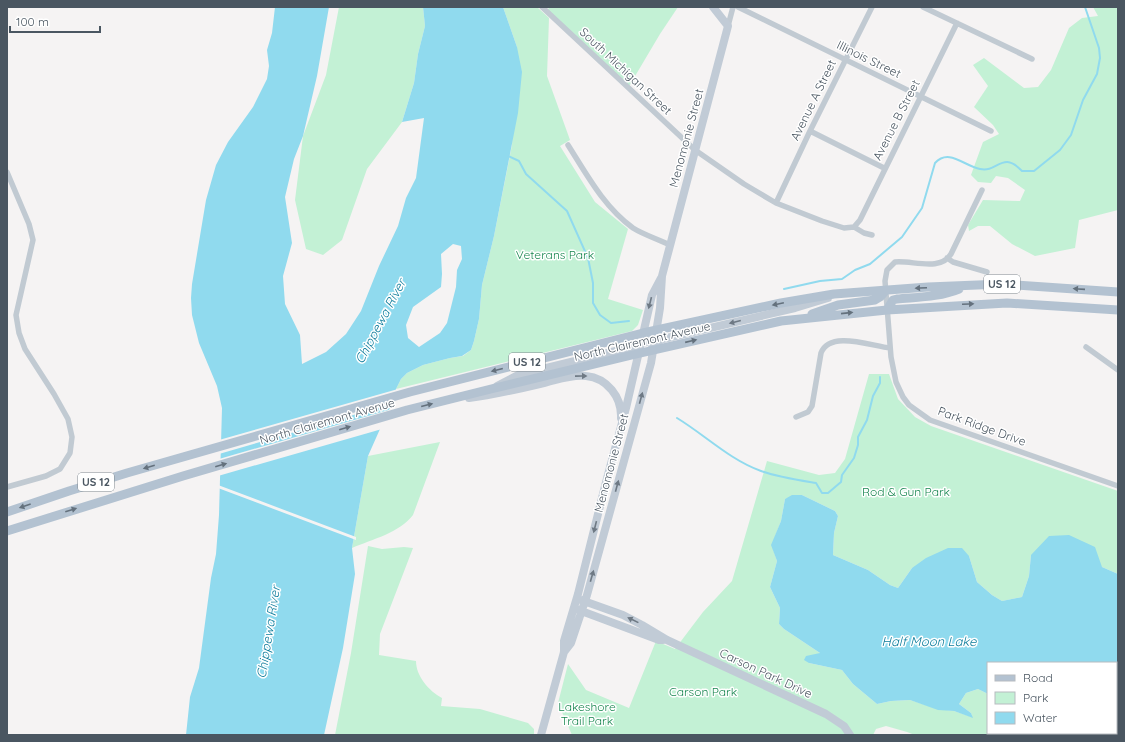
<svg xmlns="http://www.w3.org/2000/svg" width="1125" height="742" font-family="Quicksand,sans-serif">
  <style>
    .green { fill: #c3f1d5 }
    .water { fill: #90daee; fill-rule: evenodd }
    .pier { fill: #f5f3f3 }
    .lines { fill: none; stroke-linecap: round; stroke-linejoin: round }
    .stream { stroke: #90daee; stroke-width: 2 }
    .street { stroke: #c1cad2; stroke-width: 5.5 }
    .secondary { stroke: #c1cbd6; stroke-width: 8 }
    .primary { stroke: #b3c2d1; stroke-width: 9 }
    .oneway { fill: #64717d }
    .oneway2 { fill: #6e7984 }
    .labels { text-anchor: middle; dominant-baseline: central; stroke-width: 3; stroke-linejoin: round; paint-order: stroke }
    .shield { fill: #fff; stroke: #808990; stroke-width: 1 }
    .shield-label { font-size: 11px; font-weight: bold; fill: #4a5661 }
    .street-label { font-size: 12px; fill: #4a5661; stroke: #fff }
    .park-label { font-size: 12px; fill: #17864f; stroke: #fff }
    .water-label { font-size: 13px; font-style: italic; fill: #0c7c9b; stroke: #fff }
  </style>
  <rect width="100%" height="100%" fill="#f5f3f3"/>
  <path class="green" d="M339,7H423L425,26L418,54L414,83L402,122L367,169L342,240L323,255L306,249L295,200L303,136L326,75Z
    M503,7H537L549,18L547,76L570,140L560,146L595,202L628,229L608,299L643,310L638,325L632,331L396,389L401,379L407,373L423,365L450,358L463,356L471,350L474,341L479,319L482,285L494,236L512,145L517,47Z
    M550,7H678L660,34L628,88L546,11Z
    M1093,7H1118V210L1079,220L1075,248L1035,256L1012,244L990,226H978L969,231L968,225L983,200L1020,201L1025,190L1008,178L996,176L991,183L978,182L971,175L983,142L999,134L993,125L974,107L988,86L973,65L984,58L1024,88L1038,87L1051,70L1069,28L1082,18L1098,16Z
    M869,374H889L898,399L915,417L931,426L1118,491V574L1102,567L1031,555L1029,576L1022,597L1002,601L992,595L977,582L969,556L912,568L898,588L890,585L868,570L833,555L834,533L838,516L835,511L802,495L785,499L781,521L774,539L773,549L777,561L770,587L780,608L779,624L784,629L820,653L809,663L842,670L853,684L877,704L891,701L910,700L938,709L954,711L972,717L971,713L959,704L966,693L978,689L988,694V733H1046V735H915L907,732L886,726L876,729L873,735H572L558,703L568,664L586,690L629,708L656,641L675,649L703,612L732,581L767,461L819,475L835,473L845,459Z
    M440,442L413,515C399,533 373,539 352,548L368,456Z
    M368,546L382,549L404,547L413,548L380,634L379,655L416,661C416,676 429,691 442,698L441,706L480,709L528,723L534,729V735H335L351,653Z"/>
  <path class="water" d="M275,7H329L317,76L303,136L294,159L285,197L292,243L283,276L285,304L300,335L302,364L326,352L346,334L361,311L379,266L398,226L406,198L416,178L424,118L402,122L414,83L418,54L425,26L423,7H503L517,47L522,72L518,113L494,236L482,285L479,319L474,341L471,350L462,356L450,358L423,365L407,373L401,379L396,389L393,404L388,411L368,456L352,548L355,574L343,648L324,735H186L190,697L199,668L211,578L216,554L219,515L222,408L217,386L199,343L192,315L191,298L192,284L206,200L216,165L228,142L253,107L267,79L269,66L267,50L272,33ZM453,244L461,246L462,259L457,270L456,287L447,323L440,333L419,347L408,338L406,325L413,307L441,287L442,274L441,254Z
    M792,495H802L835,511L838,516L834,533L833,555L868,570L890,585L898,588L912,568L926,558L948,548H962L969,556L977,582L992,595L1002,601L1022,597L1029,576L1031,555L1049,536L1069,535L1095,547L1102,567L1118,574V735H1046V733H1116V663H988V694L978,689L966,693L959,704L971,713L973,718L954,711L938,710L910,700L891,701L877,704L853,684L842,670L809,663L804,660L806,656L820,653L784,629L779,624L780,608L770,587L777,561L771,545L781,521L785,499Z"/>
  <path class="pier" d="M398,389L395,403L219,454V440Z
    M392,409L382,429L218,476L219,459Z
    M218,485L356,537V540L218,488Z"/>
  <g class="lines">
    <path class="stream" d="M508,156L519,161L526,174L567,211L588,258L593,283V303L600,315L611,323L629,321
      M784,289L820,281L842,279L855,270L870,264L902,237L922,208L935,163C949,148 964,166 980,169C998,173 1002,150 1022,171H1034L1060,150L1071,135L1083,100L1097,74L1100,58L1099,48L1085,7
      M677,418C705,435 730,460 761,471C778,477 798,480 816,483L822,493H828L841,482L842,475L854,458L858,445V437L867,420L873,396L880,383V377"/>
    <path class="street" d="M542,7L695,150L744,184L776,203L822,221L844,228L854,227L864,233L872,235
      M738,7L991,131
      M923,7L1032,59
      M728,26L733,7
      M810,131L884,168
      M568,145C587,175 604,207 633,228C644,235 658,239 670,245
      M7,172L29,224L33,240L16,315L19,333L25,349L54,394L68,419L72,437L70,453L60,469L46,476L7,487
      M982,190L951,254C940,272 912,260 895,262L887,270L885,281L891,357L896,382L903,397L909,405L930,420L1118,486
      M776,203L810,131L872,7
      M854,227L860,220L957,23
      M947,258L953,262L987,272
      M1086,347L1118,370
      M796,417L808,412L812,406L821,353C830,330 871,346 890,348"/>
    <path class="secondary" d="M652,345L663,339L795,308L828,298
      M497,386L518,375L636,346L646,342L656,331
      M469,398C494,395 519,389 544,383C557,380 572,374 586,376C607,378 622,397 621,418
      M581,600L623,615L642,625L667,640L826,714L844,726L850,735
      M576,609L659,640H663
      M564,652L571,643L587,595L651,363L660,308L662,276L728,26L713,7
      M541,735L564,652V641L578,594L605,486L626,408L652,295L661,278"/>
    <path class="primary" d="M887,310L893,300L897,299C917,297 940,297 959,289
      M812,314L838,305L875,300L880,297L886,290
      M7,512L69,491L127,473L410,392L643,333L781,303L834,294L928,287L1002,284L1118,292
      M7,531L183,476L407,410L491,389L632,355L781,321L887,310L1007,303L1118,310"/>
  </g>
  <defs><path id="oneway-solid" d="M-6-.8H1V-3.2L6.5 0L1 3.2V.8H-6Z"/></defs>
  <g class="oneway">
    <use href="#oneway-solid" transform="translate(921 288) rotate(177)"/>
    <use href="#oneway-solid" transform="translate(1079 289) rotate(-176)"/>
    <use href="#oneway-solid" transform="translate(778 304) rotate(168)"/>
    <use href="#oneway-solid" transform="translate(968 304) rotate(-3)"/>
    <use href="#oneway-solid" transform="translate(847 313) rotate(-6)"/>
    <use href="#oneway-solid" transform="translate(691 341) rotate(-13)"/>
    <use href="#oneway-solid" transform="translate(497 370) rotate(166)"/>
    <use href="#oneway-solid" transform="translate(427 405) rotate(-14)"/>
    <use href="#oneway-solid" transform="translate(345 428) rotate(-16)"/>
    <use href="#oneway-solid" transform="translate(221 465) rotate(-16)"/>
    <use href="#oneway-solid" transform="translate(149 467) rotate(164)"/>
    <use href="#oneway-solid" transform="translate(25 506) rotate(161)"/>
    <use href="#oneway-solid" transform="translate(71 510) rotate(-17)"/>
  </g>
  <g class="oneway2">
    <use href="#oneway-solid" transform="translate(650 303) rotate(104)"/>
    <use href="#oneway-solid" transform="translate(735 322) rotate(166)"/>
    <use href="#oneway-solid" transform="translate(581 376) rotate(-1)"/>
    <use href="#oneway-solid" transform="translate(641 398) rotate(-75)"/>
    <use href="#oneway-solid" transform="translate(617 486) rotate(-75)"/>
    <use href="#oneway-solid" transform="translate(595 527) rotate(104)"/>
    <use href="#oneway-solid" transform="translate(592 576) rotate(-74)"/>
    <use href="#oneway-solid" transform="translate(633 620) rotate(-154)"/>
  </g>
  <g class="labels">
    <g class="shield">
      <rect x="984" y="275" width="36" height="18" rx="3"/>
      <rect x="509" y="353" width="36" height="18" rx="3"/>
      <rect x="78" y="473" width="36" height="18" rx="3"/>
    </g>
    <g class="shield-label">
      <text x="1002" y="284">US 12</text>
      <text x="527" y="362">US 12</text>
      <text x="96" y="482">US 12</text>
    </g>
    <g class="street-label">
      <text transform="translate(869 59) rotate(26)">Illinois Street</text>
      <text transform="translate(626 71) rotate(43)">South Michigan Street</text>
      <text transform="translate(813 100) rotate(-64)">Avenue A Street</text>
      <text transform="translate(896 120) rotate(-63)">Avenue B Street</text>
      <text transform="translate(686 138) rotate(-75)">Menomonie Street</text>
      <text transform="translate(642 341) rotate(-13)">North Clairemont Avenue</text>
      <text transform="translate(327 421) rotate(-16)">North Clairemont Avenue</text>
      <text transform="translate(982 426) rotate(20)">Park Ridge Drive</text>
      <text transform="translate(611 463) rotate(-75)">Menomonie Street</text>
      <text transform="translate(766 673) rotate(25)">Carson Park Drive</text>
    </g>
    <g class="park-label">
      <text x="555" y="254">Veterans Park</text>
      <text x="906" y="491">Rod &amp; Gun Park</text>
      <text x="703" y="691">Carson Park</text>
      <text x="587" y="706">Lakeshore<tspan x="587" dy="14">Trail Park</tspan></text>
    </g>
    <g class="water-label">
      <text transform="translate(380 321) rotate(-62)">Chippewa River</text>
      <text transform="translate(268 632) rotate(-81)">Chippewa River</text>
      <text x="929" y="641">Half Moon Lake</text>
    </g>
  </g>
  <rect width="1125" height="742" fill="none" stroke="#4a5661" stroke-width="16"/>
  <rect x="987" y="662" width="130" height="72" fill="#ffffff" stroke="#b7bbc0"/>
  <rect x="995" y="675" width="20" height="6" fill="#b3c2d1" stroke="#b7bbc0"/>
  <text x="1023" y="682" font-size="12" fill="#4a5661">Road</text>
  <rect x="995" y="692" width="20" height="12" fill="#c3f1d5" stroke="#b7bbc0"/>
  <text x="1023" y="702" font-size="12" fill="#4a5661">Park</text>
  <rect x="995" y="712" width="20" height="12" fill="#90daee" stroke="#b7bbc0"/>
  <text x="1023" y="722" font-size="12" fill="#4a5661">Water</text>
  <path d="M10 26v6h90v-6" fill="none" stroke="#4a5661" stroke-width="2"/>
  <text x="16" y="26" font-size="12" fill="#4a5661" stroke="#ffffff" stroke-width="3" paint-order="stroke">100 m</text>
</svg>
